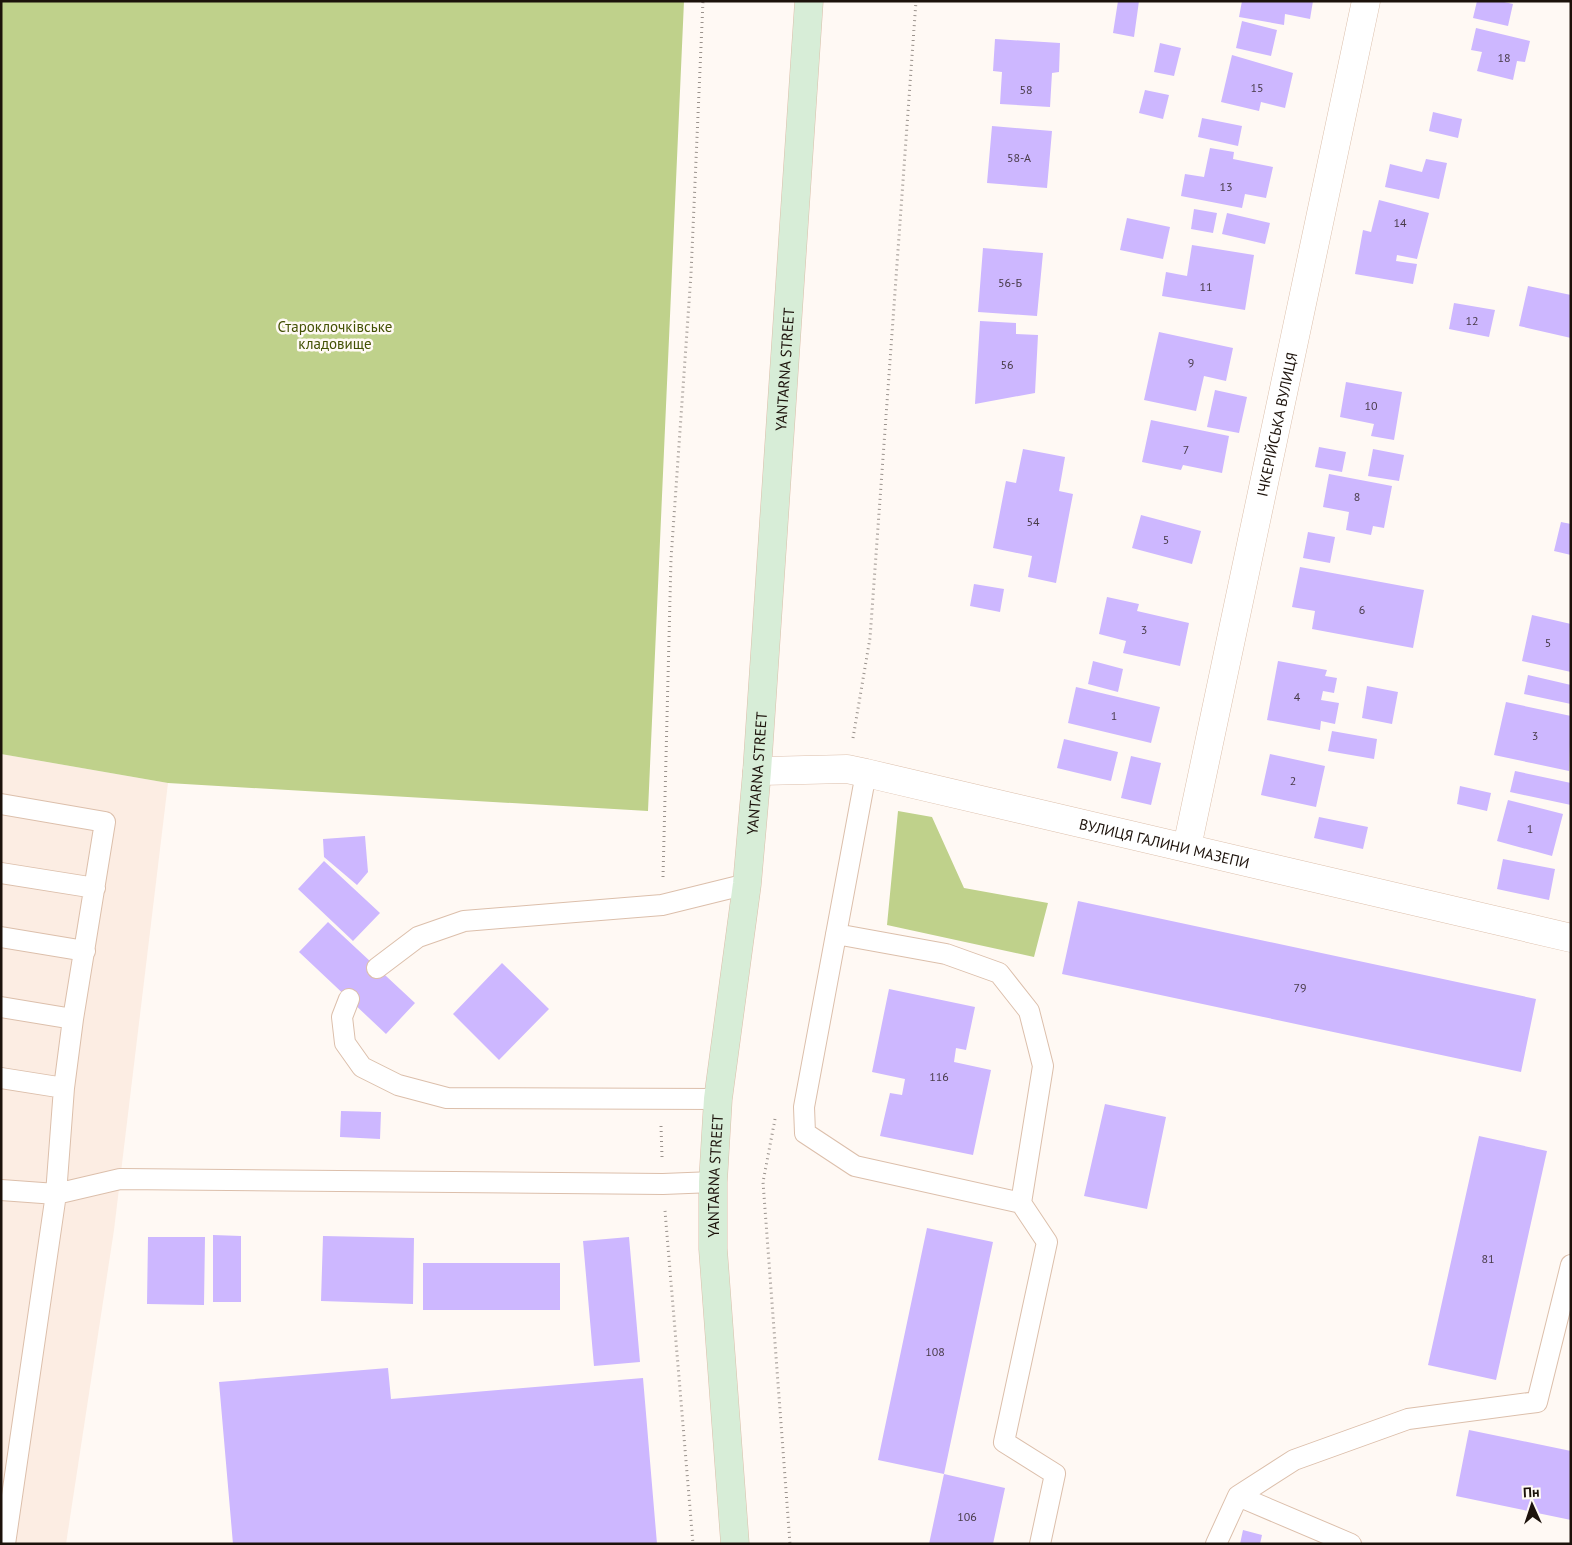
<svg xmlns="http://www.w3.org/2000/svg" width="1572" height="1545" font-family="'PT Sans',sans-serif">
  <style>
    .built { fill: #fcede3 }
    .green { fill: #bfd18b }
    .building { fill: #cdb7ff }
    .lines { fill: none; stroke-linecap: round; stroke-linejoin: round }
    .lane-casing { stroke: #dcbfab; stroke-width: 22 }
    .street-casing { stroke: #dcbfab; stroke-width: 29 }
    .secondary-casing { stroke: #dcbfab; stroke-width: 29 }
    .path { stroke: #9a928c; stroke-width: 3; stroke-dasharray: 1 4; stroke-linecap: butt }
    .lane { stroke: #fff; stroke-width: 20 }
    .street { stroke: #fff; stroke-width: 28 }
    .secondary { stroke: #d7edd7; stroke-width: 28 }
    .labels { text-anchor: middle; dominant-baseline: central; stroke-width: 5; stroke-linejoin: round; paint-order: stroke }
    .number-label { font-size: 12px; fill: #483b48 }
    .park-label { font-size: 15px; fill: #435104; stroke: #fff9f4 }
    .street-label { font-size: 15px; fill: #1c120b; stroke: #fff9f4 }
  </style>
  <rect width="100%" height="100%" fill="#fff9f4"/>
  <path class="built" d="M1,754L168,783L114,1230L66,1544H1Z"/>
  <path class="green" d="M1,1H684L648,811L168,783L1,754Z
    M898,811L932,817L964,888L1048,903L1034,957L887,925Z"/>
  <path class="building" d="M1118,1H1139L1134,37L1113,33Z
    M1242,1H1313L1310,19L1285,14L1284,25L1239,17Z
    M1477,1H1500L1513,4L1508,26L1473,18Z
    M1242,21L1277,30L1271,56L1236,48Z
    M1476,28L1530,41L1525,62L1517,61L1513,80L1477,71L1482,52L1471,50Z
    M995,39L1060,43L1059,72L1052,73L1050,107L1000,104L1002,72L993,71Z
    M1160,43L1181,48L1174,76L1154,72Z
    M1232,55L1293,73L1285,108L1261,102L1259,111L1221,102Z
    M1145,90L1169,95L1163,119L1139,113Z
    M1433,112L1462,119L1458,138L1429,131Z
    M1202,118L1242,126L1238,146L1198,137Z
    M992,126L1052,131L1047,188L987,183Z
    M1210,148L1234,152L1233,159L1273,167L1266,198L1245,194L1242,208L1181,196L1185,174L1204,177Z
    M1426,159L1447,163L1439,199L1385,187L1390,164L1422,172Z
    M1379,200L1429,213L1417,259L1397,255L1396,261L1417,264L1413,284L1355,274L1363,230L1371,232Z
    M1194,209L1217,213L1213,233L1191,229Z
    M1227,213L1270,223L1265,244L1222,234Z
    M1127,218L1170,227L1163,259L1120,250Z
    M1192,245L1254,255L1245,310L1162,296L1166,272L1187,276Z
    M983,248L1043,253L1037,316L978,312Z
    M1528,286L1571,295V338L1519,326Z
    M1454,303L1495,310L1489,337L1449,329Z
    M980,321L1016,323V334L1038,335L1035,393L975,404Z
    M1159,332L1233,348L1226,381L1204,376L1196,411L1144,400Z
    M1346,382L1402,392L1394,440L1371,436L1374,424L1340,417Z
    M1215,390L1247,397L1239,433L1207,427Z
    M1151,420L1229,436L1222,473L1183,465L1181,470L1142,462Z
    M1319,447L1346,452L1342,472L1315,467Z
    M1023,449L1065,457L1059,491L1073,494L1056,583L1028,577L1032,556L993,548L1006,481L1016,483Z
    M1373,449L1404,455L1399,481L1368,476Z
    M1329,474L1392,486L1384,528L1373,526L1371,535L1346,530L1349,512L1323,507Z
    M1141,515L1201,531L1192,564L1132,548Z
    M1561,522L1571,524V555L1554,551Z
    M1308,532L1335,537L1330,563L1303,558Z
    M1300,567L1424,590L1413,648L1312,629L1315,611L1292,607Z
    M974,584L1004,589L1000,612L970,606Z
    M1107,597L1139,604L1137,611L1189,623L1180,666L1123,653L1126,641L1099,634Z
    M1532,615L1571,624V672L1522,661Z
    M1093,661L1123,669L1118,692L1088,684Z
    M1278,661L1327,670L1325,676L1337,678L1334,693L1323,691L1321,700L1339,703L1335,724L1321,721L1320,730L1267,720Z
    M1528,675L1571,685V704L1524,694Z
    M1367,686L1398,692L1392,724L1362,718Z
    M1076,687L1160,707L1151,743L1068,723Z
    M1506,702L1571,716L1569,771L1494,755Z
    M1332,731L1377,739L1374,759L1328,751Z
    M1064,739L1118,752L1111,781L1057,768Z
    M1270,754L1325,766L1316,807L1261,795Z
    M1131,756L1161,763L1151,805L1121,798Z
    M1515,771L1571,783V805L1510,792Z
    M1460,786L1491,793L1487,811L1457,804Z
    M1508,800L1563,814L1552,856L1497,841Z
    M1319,817L1368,827L1363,849L1314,838Z
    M365,836L368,872L357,885L324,857L323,839Z
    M1503,859L1555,869L1549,900L1497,889Z
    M324,861L380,913L353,941L298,889Z
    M1078,901L1536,999L1521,1072L1062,974Z
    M328,922L415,1003L386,1034L299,952Z
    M502,963L549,1009L499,1060L453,1014Z
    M889,989L975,1007L966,1050L956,1048L954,1062L991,1070L973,1155L880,1136L890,1093L902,1095L905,1079L872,1072Z
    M1105,1104L1166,1117L1147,1209L1084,1196Z
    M341,1111L381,1112L380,1139L340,1137Z
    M1479,1136L1547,1151L1496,1380L1428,1365Z
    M927,1228L993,1242L944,1474L878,1460Z
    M213,1235L241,1236V1302H213Z
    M323,1236L414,1238L413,1304L321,1301Z
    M148,1237H205L204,1305L147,1304Z
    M629,1237L640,1362L594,1366L583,1241Z
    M423,1263H560V1310H423Z
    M388,1368L391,1399L643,1378L657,1544H233L219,1382Z
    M1469,1430L1571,1451V1520L1456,1496Z
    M944,1474L1005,1488L993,1544H929Z
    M1243,1530L1262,1535L1260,1544H1240Z"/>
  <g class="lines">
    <defs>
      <path id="lane" d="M866,773L804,1107L805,1133L855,1166L1021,1203
        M1,804L105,822L73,1019L64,1088L56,1194L5,1544
        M1,873L95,888
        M836,934L946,954L999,973L1029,1011L1043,1066L1021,1203
        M1,937L85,951
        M377,968L418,937L464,921L662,905L747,884
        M349,999L342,1017L345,1043L362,1067L398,1085L447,1098L718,1099
        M1,1007L73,1019
        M1,1078L64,1088
        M1,1190L56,1194L120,1179L663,1184L713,1182
        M1021,1203L1047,1242L1004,1442L1055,1474L1040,1544
        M1238,1496L1351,1544
        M1216,1544L1238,1496L1294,1460L1408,1419L1537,1402L1571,1265"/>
      <g id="street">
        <path id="s1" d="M757,771L847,769L866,773L1571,938"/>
        <path id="s2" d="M1187,847L1366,1"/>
      </g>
      <g id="secondary">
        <path id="s3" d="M735,1544L713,1249V1182L718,1099L747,884L757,771L809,1"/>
      </g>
    </defs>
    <use href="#lane" class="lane-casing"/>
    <use href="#street" class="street-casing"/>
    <use href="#secondary" class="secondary-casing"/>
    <path class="path" d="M853,738L870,638L916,1
      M663,877L671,559L691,274L703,1
      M775,1119L763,1182L790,1544
      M661,1126L662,1157
      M665,1211L693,1544"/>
    <use href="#lane" class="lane"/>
    <use href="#street" class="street"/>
    <use href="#secondary" class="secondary"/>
  </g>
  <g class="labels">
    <g class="number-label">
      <text x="1504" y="57">18</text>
      <text x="1257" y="87">15</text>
      <text x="1026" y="89">58</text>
      <text x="1019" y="157">58-А</text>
      <text x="1226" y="186">13</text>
      <text x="1400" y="222">14</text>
      <text x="1010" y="282">56-Б</text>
      <text x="1206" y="286">11</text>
      <text x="1472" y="320">12</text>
      <text x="1191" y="362">9</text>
      <text x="1007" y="364">56</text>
      <text x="1371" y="405">10</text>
      <text x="1186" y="449">7</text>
      <text x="1357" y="496">8</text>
      <text x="1033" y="521">54</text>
      <text x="1166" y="539">5</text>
      <text x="1362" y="609">6</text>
      <text x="1144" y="629">3</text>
      <text x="1548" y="642">5</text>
      <text x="1297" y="696">4</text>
      <text x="1114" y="715">1</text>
      <text x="1535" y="735">3</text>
      <text x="1293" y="780">2</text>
      <text x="1530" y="828">1</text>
      <text x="1300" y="987">79</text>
      <text x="939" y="1076">116</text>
      <text x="1488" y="1258">81</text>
      <text x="935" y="1351">108</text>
      <text x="967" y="1516">106</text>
    </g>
    <g class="park-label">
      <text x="335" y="326">Староклочківське<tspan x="335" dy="17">кладовище</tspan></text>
    </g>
    <g class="street-label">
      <text stroke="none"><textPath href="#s3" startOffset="1179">YANTARNA STREET</textPath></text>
      <text stroke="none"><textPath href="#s2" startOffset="432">ІЧКЕРІЙСЬКА ВУЛИЦЯ</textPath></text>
      <text stroke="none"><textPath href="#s3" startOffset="774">YANTARNA STREET</textPath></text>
      <text stroke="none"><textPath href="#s1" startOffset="416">ВУЛИЦЯ ГАЛИНИ МАЗЕПИ</textPath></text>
      <text stroke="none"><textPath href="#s3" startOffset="369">YANTARNA STREET</textPath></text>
    </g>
  </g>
  <rect width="1572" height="1545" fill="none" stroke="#1c120b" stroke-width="5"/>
  <g transform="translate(1532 1505) rotate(357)" stroke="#fff9f4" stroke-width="4" paint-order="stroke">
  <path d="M0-4L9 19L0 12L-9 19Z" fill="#1c120b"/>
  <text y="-8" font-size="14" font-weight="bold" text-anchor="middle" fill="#1c120b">Пн</text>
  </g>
</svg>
